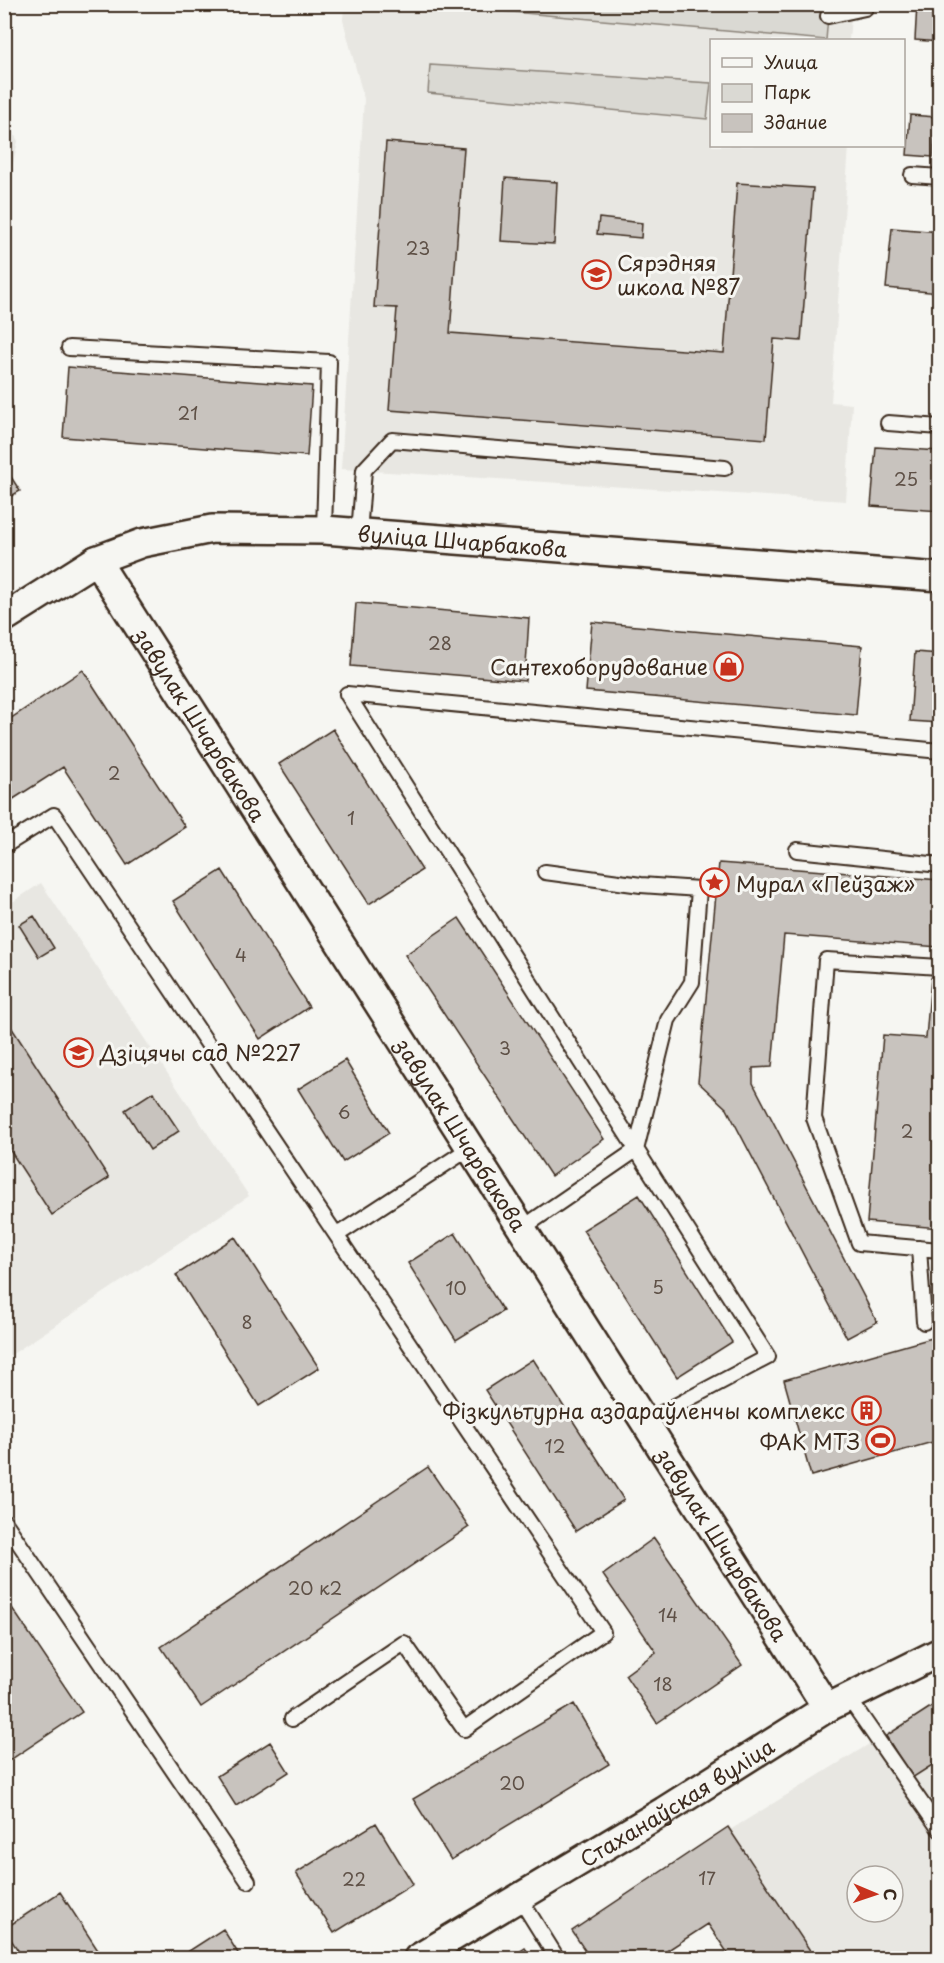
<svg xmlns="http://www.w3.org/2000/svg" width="944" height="1963" font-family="'Playpen Sans',sans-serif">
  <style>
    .built { fill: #e8e7e2; fill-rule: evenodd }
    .green { fill: #dad9d3; stroke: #8a8278; stroke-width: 1.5 }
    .building { fill: #c8c3be; stroke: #3b2a1e; stroke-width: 1.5 }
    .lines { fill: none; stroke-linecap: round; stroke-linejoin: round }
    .service-casing { stroke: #3b2a1e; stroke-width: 18 }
    .minor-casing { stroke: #3b2a1e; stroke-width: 32 }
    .service { stroke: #f6f6f2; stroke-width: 14 }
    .minor { stroke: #f6f6f2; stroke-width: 27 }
    .labels { text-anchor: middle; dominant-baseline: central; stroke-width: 6; stroke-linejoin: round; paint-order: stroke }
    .number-label { font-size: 18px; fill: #5e5046 }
    .poi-label { font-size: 21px; fill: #3b2a1e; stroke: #f6f6f2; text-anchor: start }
    .street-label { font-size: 21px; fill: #3b2a1e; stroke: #f6f6f2 }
  </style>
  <rect width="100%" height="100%" fill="#f6f6f2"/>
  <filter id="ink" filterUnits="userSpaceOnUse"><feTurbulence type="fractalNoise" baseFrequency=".0167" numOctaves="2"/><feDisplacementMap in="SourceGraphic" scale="12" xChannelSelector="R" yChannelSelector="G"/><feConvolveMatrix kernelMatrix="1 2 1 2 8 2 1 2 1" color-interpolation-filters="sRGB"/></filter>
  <g filter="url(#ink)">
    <path class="built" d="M344,5H852L849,40H712V146H849L831,402L852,404L846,501L341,469L364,99L343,20Z
      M5,119L18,141L5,197Z
      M41,883L249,1196L5,1359V907Z
      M939,1701V1958H815L730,1830ZM857,1876H893V1912H857Z"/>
    <path class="green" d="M434,5H829L826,40Z
      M430,65L711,83L707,119L428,93Z"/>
    <path class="building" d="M917,4H940V42L915,40Z
      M910,115L936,117L933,157L907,155Z
      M386,142L464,148L450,333L724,353L737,183L813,188L801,341L774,339L766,439L389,410L397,308L374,307Z
      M505,178L557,182L554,244L501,241Z
      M599,218L642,223L641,238L597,234Z
      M892,228L940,232V293L886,288Z
      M68,367L312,386L307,456L63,437Z
      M876,447L940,451V511L871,506Z
      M4,466L20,491L4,500Z
      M356,603L529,618L525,681L351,666Z
      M592,622L862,646L856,715L586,691Z
      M915,652L940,654V723L910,721Z
      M83,670L185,827L127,865L63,767L4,805V723Z
      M333,729L422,870L369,904L279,764Z
      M719,863L940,880L939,947L784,935L772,1067L753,1068V1083L877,1322L847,1338L727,1109L698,1082Z
      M222,870L309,1007L260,1039L173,901Z
      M34,916L54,948L39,957L19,925Z
      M459,918L604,1139L551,1176L405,955Z
      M931,978L940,979V1228L867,1222L883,1035L926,1038Z
      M4,1016L109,1178L52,1215L4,1141Z
      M345,1060L389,1133L343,1162L298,1089Z
      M153,1092L179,1131L150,1150L125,1110Z
      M639,1195L732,1342L677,1377L583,1230Z
      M455,1233L503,1311L456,1340L408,1263Z
      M235,1237L319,1368L259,1406L176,1275Z
      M935,1271H940V1310H935Z
      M939,1336L940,1440L811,1476L784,1380Z
      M533,1359L624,1500L576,1531L485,1390Z
      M428,1467L469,1527L201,1707L161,1647Z
      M654,1538L742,1665L657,1723L625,1675L656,1652L603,1575Z
      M4,1596L82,1712L4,1764Z
      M940,1701V1760L912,1778L886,1736Z
      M574,1704L609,1764L451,1860L413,1799Z
      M270,1742L289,1772L236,1806L217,1776Z
      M376,1823L413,1884L334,1933L296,1873Z
      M728,1827L815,1958H731L708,1924L656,1958H590L572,1931Z
      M60,1892L103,1958H23L4,1929Z
      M223,1929L241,1958H178Z
      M525,1948L532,1958H510Z"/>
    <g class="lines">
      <defs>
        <path id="service" d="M828,16L865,8L866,4
          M912,175L940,177
          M69,348L329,362L324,530
          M888,423L940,427
          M359,533L364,470L392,440L725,468
          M347,694L768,1357L645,1422
          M347,694L940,751
          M4,846L54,815L603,1632L464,1729L404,1643L292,1719
          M797,850L940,865
          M940,967L826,960L814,1118L859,1243L940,1250
          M521,1229L636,1150L668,1020L692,982L699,889L641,885L545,872
          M337,1235L470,1148
          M919,1248L924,1322
          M4,1521L248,1881
          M848,1697L940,1830
          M519,1897L557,1958"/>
        <g id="minor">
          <path id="s1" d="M96,560L827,1708"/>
          <path id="s2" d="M4,618L96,560L142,543L212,529L324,530L940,577"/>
          <path id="s3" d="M418,1958L664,1811L827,1708L940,1652"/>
        </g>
      </defs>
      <use href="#service" class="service-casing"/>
      <use href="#minor" class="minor-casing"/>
      <use href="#service" class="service"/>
      <use href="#minor" class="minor"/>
    </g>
  </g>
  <defs>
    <symbol id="school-ring" viewBox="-11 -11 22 22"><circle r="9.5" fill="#f6f6f2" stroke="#c8321e" stroke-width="1.5"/><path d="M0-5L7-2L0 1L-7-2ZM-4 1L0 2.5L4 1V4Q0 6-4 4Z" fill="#c8321e"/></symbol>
    <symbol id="shop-ring" viewBox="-11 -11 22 22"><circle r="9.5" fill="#f6f6f2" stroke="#c8321e" stroke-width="1.5"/><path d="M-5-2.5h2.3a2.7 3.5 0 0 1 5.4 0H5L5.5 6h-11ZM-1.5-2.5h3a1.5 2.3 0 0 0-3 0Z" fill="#c8321e"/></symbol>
    <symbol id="sight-ring" viewBox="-11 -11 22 22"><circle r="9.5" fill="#f6f6f2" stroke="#c8321e" stroke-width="1.5"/><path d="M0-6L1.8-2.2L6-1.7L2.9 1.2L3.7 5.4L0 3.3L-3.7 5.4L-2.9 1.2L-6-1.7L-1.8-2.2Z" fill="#c8321e"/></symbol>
    <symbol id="building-ring" viewBox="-11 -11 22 22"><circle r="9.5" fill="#f6f6f2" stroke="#c8321e" stroke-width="1.5"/><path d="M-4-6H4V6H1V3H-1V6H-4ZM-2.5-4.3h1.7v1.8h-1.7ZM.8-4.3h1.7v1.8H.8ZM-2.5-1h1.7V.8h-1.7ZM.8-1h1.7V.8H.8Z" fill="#c8321e"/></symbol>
    <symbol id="stadium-ring" viewBox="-11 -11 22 22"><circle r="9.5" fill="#f6f6f2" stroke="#c8321e" stroke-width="1.5"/><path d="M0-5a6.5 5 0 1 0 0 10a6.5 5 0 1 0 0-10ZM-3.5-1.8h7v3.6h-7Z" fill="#c8321e"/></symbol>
  </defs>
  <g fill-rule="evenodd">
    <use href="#school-ring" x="580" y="258" width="33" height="33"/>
    <use href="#shop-ring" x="712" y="650" width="33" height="33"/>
    <use href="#sight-ring" x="698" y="866" width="33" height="33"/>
    <use href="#school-ring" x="62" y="1036" width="33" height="33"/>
    <use href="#building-ring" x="850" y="1394" width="33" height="33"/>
    <use href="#stadium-ring" x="864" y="1424" width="33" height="33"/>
  </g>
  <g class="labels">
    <g class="number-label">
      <text x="418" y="247">23</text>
      <text x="188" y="412">21</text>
      <text x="906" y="478">25</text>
      <text x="440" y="642">28</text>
      <text x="114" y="772">2</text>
      <text x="351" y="817">1</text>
      <text x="241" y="954">4</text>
      <text x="505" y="1047">3</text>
      <text x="344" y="1111">6</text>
      <text x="907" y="1130">2</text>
      <text x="658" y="1286">5</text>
      <text x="456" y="1287">10</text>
      <text x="247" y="1321">8</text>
      <text x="555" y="1445">12</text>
      <text x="315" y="1587">20 к2</text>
      <text x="668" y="1614">14</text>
      <text x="663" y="1683">18</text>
      <text x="512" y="1782">20</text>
      <text x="707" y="1877">17</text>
      <text x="354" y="1878">22</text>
    </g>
    <g class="poi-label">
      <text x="617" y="262">Сярэдняя<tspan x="617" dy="24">школа №87</tspan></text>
      <text x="708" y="666" text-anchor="end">Сантехоборудование</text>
      <text x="736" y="883">Мурал «Пейзаж»</text>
      <text x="100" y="1052">Дзіцячы сад №227</text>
      <text x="845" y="1410" text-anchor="end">Фізкультурна аздараўленчы комплекс</text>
      <text x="860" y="1441" text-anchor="end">ФАК МТЗ</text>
    </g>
    <g class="street-label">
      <text stroke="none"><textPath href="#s2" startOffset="480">вуліца Шчарбакова</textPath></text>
      <text stroke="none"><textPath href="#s1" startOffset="195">завулак Шчарбакова</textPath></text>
      <text stroke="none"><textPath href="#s1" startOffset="681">завулак Шчарбакова</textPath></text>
      <text stroke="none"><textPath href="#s1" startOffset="1167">завулак Шчарбакова</textPath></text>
      <text stroke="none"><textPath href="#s3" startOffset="302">Стаханаўская вуліца</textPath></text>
    </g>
  </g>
  <rect width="944" height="1963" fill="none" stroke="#f6f6f2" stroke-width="24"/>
  <rect x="12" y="12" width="920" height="1939" fill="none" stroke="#3b2a1e" stroke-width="2" filter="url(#ink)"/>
  <rect x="710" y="39" width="195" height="108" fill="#f6f6f2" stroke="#aba49d" stroke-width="1.5"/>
  <rect x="722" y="58" width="30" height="9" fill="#f6f6f2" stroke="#aba49d" stroke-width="1.5"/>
  <text x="764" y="69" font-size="18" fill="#3b2a1e">Улица</text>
  <rect x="722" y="84" width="30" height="18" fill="#dad9d3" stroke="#aba49d" stroke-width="1.5"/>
  <text x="764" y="99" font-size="18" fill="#3b2a1e">Парк</text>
  <rect x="722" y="114" width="30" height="18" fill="#c8c3be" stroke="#aba49d" stroke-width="1.5"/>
  <text x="764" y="129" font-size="18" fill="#3b2a1e">Здание</text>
  <g transform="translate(875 1894) rotate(92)"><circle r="28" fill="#f6f6f2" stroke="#aba49d" stroke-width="1.5"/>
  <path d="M0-4.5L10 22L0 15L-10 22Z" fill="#c8321e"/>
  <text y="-9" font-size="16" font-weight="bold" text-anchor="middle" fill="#3b2a1e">С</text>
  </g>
</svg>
